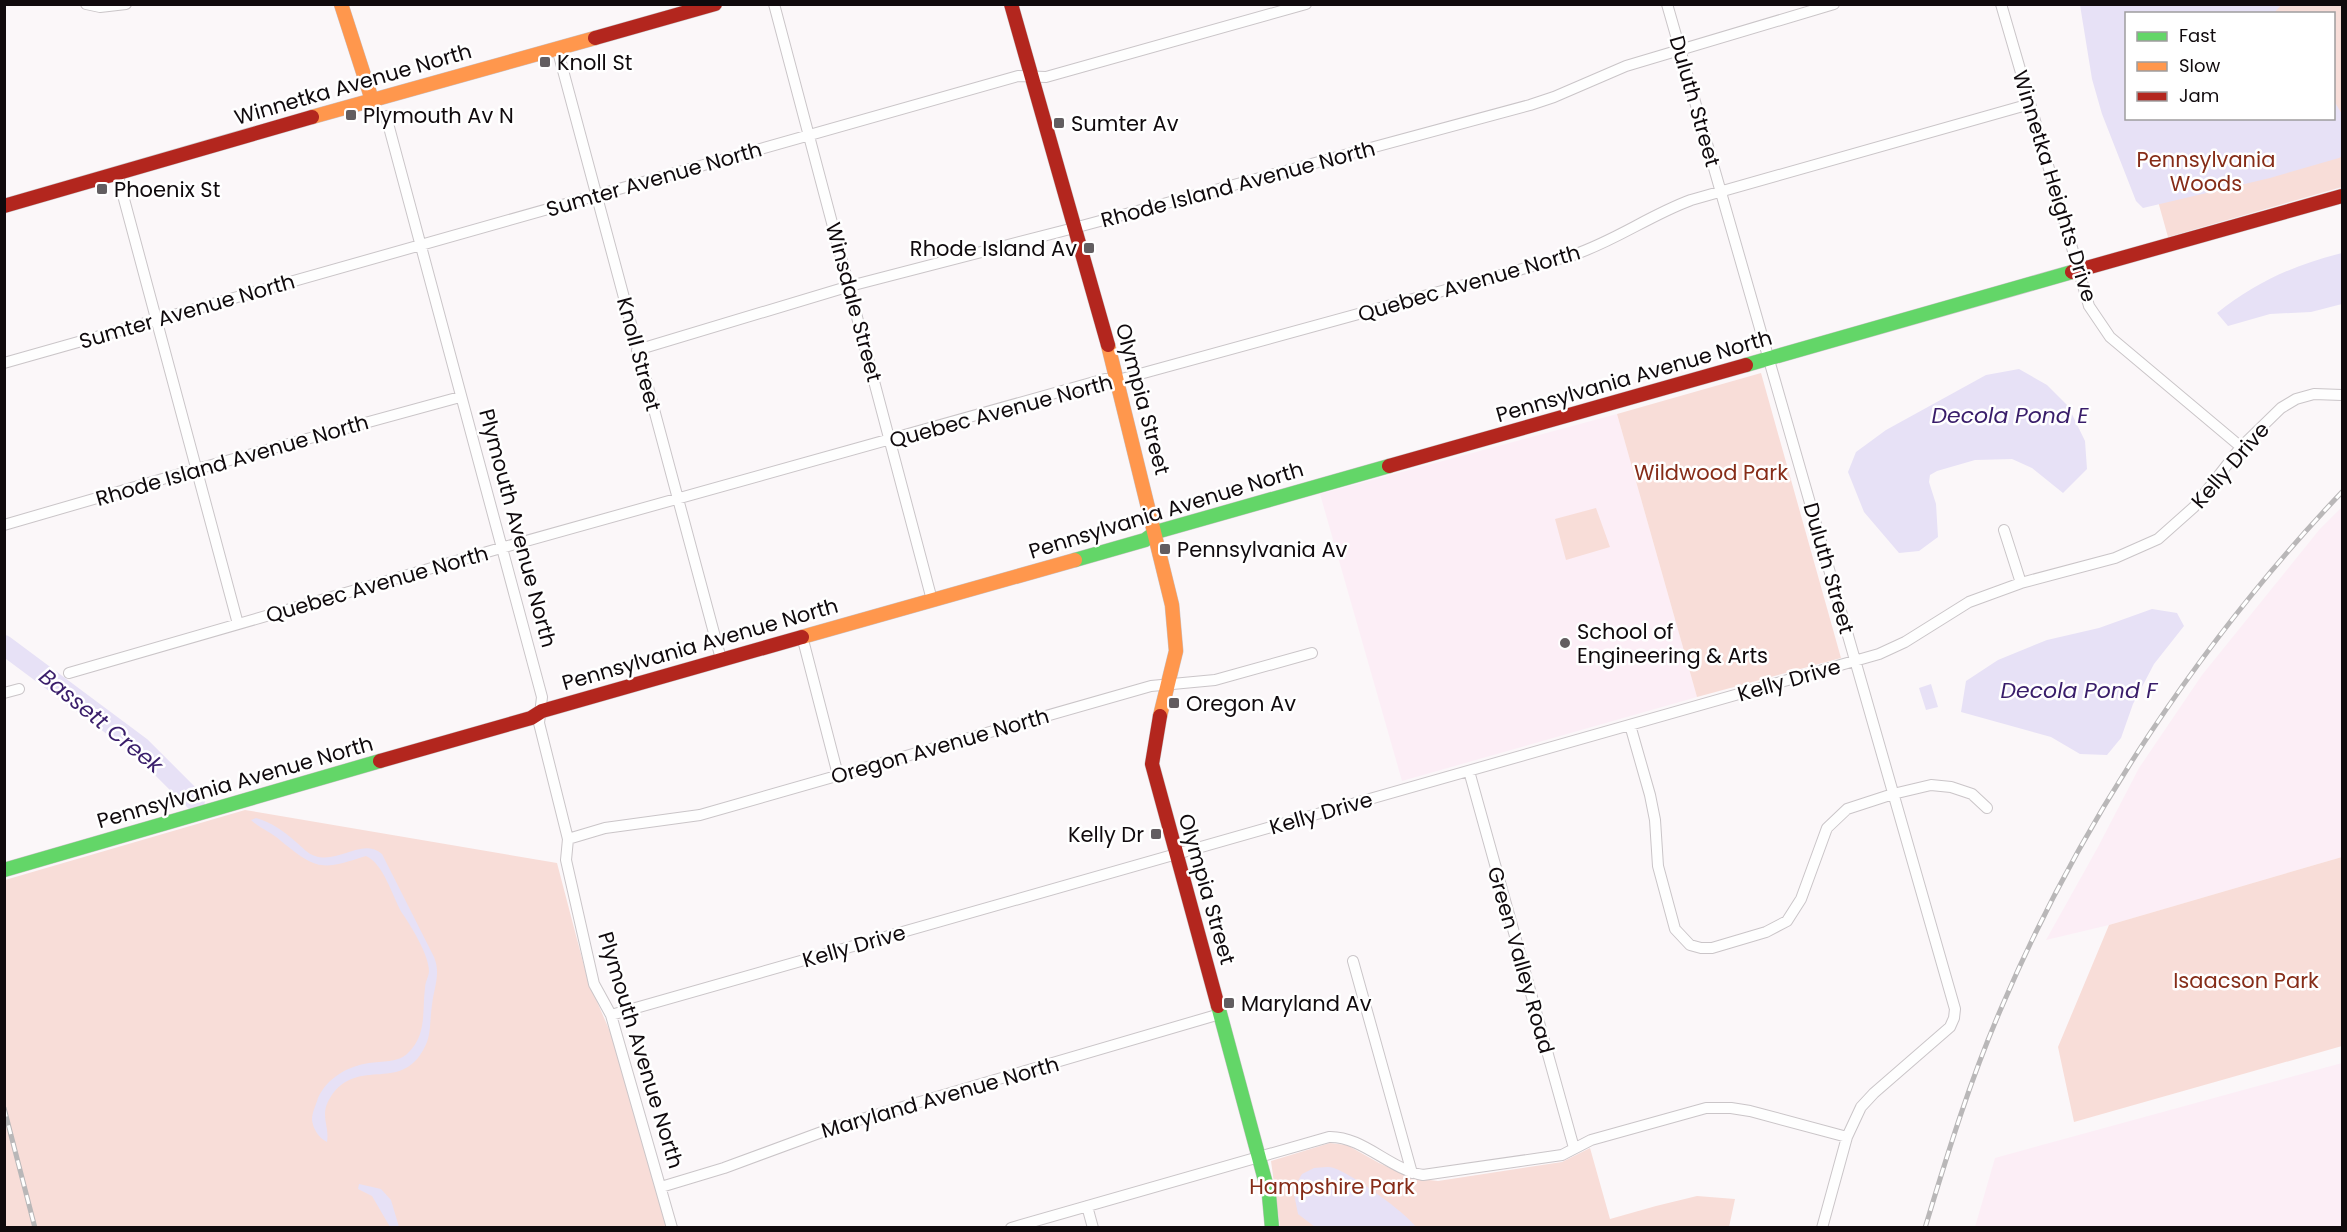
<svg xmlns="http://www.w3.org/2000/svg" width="2347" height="1232" font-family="Poppins,sans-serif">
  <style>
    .built { fill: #fceef6 }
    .green { fill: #f8ddd8 }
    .water { fill: #e7e1f6 }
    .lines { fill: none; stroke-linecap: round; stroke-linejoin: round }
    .river { stroke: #e7e1f6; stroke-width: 20 }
    .street-casing { stroke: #cac5c8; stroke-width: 12 }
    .fast-casing { stroke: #cac5c8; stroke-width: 15 }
    .slow-casing { stroke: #cac5c8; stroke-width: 15 }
    .jam-casing { stroke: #cac5c8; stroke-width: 15 }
    .street { stroke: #fefefe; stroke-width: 10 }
    .fast { stroke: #63d668; stroke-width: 14 }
    .slow { stroke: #ff974d; stroke-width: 14 }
    .jam { stroke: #b3261e; stroke-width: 14 }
    .rail-casing { stroke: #b9b7b8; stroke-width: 5 }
    .rail { stroke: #fff; stroke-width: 3; stroke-dasharray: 9; stroke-linecap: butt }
    .poi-dot { fill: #625d60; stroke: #fff; stroke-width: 2 }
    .labels { text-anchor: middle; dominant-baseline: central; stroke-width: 5; stroke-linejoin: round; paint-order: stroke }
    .poi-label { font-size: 21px; fill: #100a0d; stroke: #fff; text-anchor: start }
    .street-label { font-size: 21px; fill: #100a0d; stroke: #fff }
    .park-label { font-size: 21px; fill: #862c18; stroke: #fff }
    .water-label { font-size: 22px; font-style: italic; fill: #391d6a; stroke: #fff }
  </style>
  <rect width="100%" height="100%" fill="#fbf7f9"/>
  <path class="built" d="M1617,414L1697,697L1402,781L1320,494Z
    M2342,507V857L2109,925L2046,940L2098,847L2139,768L2202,675L2319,530Z
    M2342,1063V1227H1975L1995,1158Z"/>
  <path class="green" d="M2103,5H2342V187L2168,237L2135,119L2334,118V14H2126Z
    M1761,373L1841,658L1697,697L1617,414Z
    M1596,508L1610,547L1566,560L1555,519Z
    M245,810L557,863L588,981L615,1043L666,1227L5,1228V880Z
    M2342,857V1046L2074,1122L2058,1047L2109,925Z
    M1330,1143L1347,1145L1379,1163L1412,1178L1438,1181L1562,1162L1590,1148L1610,1219L1656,1206L1697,1196L1735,1199L1729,1227H1280L1271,1161Z"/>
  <path class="water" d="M2080,5H2281L2274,13L2126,14V118H2334V101L2342,114V156L2339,158L2270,178L2143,208L2136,201L2102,114L2092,79Z
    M2342,253V304L2311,312L2270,314L2228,326L2217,313C2256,282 2294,265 2342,253Z
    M2019,369L2047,385L2068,406L2085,441L2087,469L2063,493L2032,468L2012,459L1975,460L1937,471L1930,475L1929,482L1936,504L1938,537L1919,551L1899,553L1864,512L1848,472L1856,452L1886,430L1986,375Z
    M2152,609L2177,613L2184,626L2154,664L2133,704L2121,738L2107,755L2080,754L2051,737L1961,712L1966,681L1998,660L2047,640L2099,628Z
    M1931,684L1938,707L1926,710L1919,688Z
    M256,818C271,822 284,831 296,842C302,847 308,854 315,856C339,864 362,837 382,854L434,957C441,974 434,987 432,1005C430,1017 431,1031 427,1042C404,1098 358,1053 330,1098C319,1116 330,1126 327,1142C319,1138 313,1129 312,1120C312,1112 316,1105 318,1098C327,1078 348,1066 369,1063C382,1061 398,1063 408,1053C427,1035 422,1012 425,988C425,982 429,976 429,971C429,955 411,926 402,913C392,896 384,864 366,856C322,870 318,871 281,841C271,832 262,830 251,820Z
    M1314,1168C1320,1168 1328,1166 1334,1168C1352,1174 1405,1212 1416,1227H1315L1298,1214L1293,1189L1302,1174Z
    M359,1184L381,1189L391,1200L399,1227H390L372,1196L358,1189Z"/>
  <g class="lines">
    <path class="river" d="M4,645L141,747L195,801"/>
    <defs>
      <path id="street" d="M86,4L100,7L126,4
        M774,4L932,600
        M1667,4L1955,1009L1954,1018L1950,1027L1874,1093L1861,1107L1847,1137L1822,1228
        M2001,4L2089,306L2110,337L2241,447
        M557,48L721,659
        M386,116L542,697L539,723L568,839L566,860L594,984L611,1015L672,1228
        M117,173L238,624
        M637,350L850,286L1074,228L1530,105L1554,97L1626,66L1834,4
        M4,363L1018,76L1046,77L1306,4
        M4,525L197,469L460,397
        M2004,530L2021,583
        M802,636L838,775
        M69,673L494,550L1105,379L1118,380L1573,255C1615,241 1650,215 1691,200L2030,104
        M4,693L19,689
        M1630,725L1650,795L1655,820L1658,866L1675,929L1690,945L1701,948H1712L1766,932L1787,921L1801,899L1827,828L1847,809L1893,794L1931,785L1951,787L1972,794L1987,808
        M1469,771L1574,1148
        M568,839L605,828L700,815L1151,686L1215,680L1312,653
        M1353,961L1412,1173
        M611,1015L1879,654L1905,642L1969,602L2021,583L2115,558L2158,539L2194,507L2241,447L2281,408L2296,399L2314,394L2342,395
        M661,1187L724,1168L838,1126L1220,1014
        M1087,1206L1093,1228
        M1011,1228L1329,1137C1363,1136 1389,1169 1423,1175L1562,1155L1591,1140L1706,1108H1731L1750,1111L1847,1137"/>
      <path id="fast" d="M1746,365L2072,272
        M1075,560L1145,540L1156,532L1389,466
        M4,870L380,761
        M1218,1006L1269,1195L1272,1228"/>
      <path id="slow" d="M341,4L372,100
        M312,117L595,38
        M1108,345L1172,605L1176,651L1160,716
        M802,637L1075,560"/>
      <path id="jam" d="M1011,4L1108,345
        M595,38L715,4
        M4,206L312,117
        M2072,272L2342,196
        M1389,466L1746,365
        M1160,716L1152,764L1218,1006
        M380,761L531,718L542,711L802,637"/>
    </defs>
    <use href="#street" class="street-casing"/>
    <use href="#fast" class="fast-casing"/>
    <use href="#slow" class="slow-casing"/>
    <use href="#jam" class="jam-casing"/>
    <use href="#street" class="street"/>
    <use href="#fast" class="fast"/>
    <use href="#slow" class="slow"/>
    <use href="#jam" class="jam"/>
    <defs>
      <path id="rail" d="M4,1108L35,1228
        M1925,1228C1948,1152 1971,1077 2003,1004C2082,819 2203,638 2342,492"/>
    </defs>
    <use href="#rail" class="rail-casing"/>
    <use href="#rail" class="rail"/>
  </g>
  <g class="poi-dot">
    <rect x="539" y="56" width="12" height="12" rx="3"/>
    <rect x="345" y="109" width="12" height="12" rx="3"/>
    <rect x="1053" y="117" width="12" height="12" rx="3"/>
    <rect x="96" y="183" width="12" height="12" rx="3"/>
    <rect x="1083" y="242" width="12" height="12" rx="3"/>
    <rect x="1159" y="543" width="12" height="12" rx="3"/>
    <circle cx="1565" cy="643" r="6"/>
    <rect x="1168" y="697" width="12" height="12" rx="3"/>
    <rect x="1150" y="828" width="12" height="12" rx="3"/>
    <rect x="1223" y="997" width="12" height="12" rx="3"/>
  </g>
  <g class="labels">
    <g class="poi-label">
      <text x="557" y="62">Knoll St</text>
      <text x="363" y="115">Plymouth Av N</text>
      <text x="1071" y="123">Sumter Av</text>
      <text x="114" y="189">Phoenix St</text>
      <text x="1077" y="248" text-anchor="end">Rhode Island Av</text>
      <text x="1177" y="549">Pennsylvania Av</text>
      <text x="1577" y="631">School of<tspan x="1577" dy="24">Engineering &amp; Arts</tspan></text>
      <text x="1186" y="703">Oregon Av</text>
      <text x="1144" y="834" text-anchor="end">Kelly Dr</text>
      <text x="1241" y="1003">Maryland Av</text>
    </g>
    <g class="street-label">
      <text transform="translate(353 84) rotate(-16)">Winnetka Avenue North</text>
      <text transform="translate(1695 101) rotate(74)">Duluth Street</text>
      <text transform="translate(654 179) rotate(-16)">Sumter Avenue North</text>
      <text transform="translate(1238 184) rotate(-15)">Rhode Island Avenue North</text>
      <text transform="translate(2055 186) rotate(73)">Winnetka Heights Drive</text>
      <text transform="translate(1469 283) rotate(-16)">Quebec Avenue North</text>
      <text transform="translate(854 302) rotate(75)">Winsdale Street</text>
      <text transform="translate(187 311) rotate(-16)">Sumter Avenue North</text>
      <text transform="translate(639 354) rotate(75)">Knoll Street</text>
      <text transform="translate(1634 376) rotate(-16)">Pennsylvania Avenue North</text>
      <text transform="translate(1143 399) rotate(75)">Olympia Street</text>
      <text transform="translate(1001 411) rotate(-15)">Quebec Avenue North</text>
      <text transform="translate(232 460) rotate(-16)">Rhode Island Avenue North</text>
      <text transform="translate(2230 465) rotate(-49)">Kelly Drive</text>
      <text transform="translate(1166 510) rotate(-17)">Pennsylvania Avenue North</text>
      <text transform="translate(518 528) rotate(75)">Plymouth Avenue North</text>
      <text transform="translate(1829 568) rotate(74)">Duluth Street</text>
      <text transform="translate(377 584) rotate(-16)">Quebec Avenue North</text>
      <text transform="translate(700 644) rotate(-16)">Pennsylvania Avenue North</text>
      <text transform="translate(1789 680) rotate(-16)">Kelly Drive</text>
      <text transform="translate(940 746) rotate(-16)">Oregon Avenue North</text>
      <text transform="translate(235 782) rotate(-16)">Pennsylvania Avenue North</text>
      <text transform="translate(1321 813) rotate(-16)">Kelly Drive</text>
      <text transform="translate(1207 889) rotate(74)">Olympia Street</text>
      <text transform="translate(854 946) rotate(-16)">Kelly Drive</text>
      <text transform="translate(1521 960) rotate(74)">Green Valley Road</text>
      <text transform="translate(641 1050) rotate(73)">Plymouth Avenue North</text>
      <text transform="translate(940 1097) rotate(-16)">Maryland Avenue North</text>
    </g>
    <g class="park-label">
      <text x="2206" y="159">Pennsylvania<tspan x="2206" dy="24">Woods</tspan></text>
      <text x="1711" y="472">Wildwood Park</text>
      <text x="2246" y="980">Isaacson Park</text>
      <text x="1332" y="1186">Hampshire Park</text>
    </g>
    <g class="water-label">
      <text x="2010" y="415">Decola Pond E</text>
      <text x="2079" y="690">Decola Pond F</text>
      <text transform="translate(101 721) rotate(39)">Bassett Creek</text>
    </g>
  </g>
  <rect width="2347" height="1232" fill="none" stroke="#100a0d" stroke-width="12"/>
  <rect x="2125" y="12" width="210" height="108" fill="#ffffff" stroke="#9f9d9e" stroke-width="1.5"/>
  <rect x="2137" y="32" width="30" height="9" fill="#63d668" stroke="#9f9d9e" stroke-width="1.5"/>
  <text x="2179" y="42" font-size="18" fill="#100a0d">Fast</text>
  <rect x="2137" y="62" width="30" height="9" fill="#ff974d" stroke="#9f9d9e" stroke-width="1.5"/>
  <text x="2179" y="72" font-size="18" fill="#100a0d">Slow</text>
  <rect x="2137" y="92" width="30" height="9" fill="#b3261e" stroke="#9f9d9e" stroke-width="1.5"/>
  <text x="2179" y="102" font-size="18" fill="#100a0d">Jam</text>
</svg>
